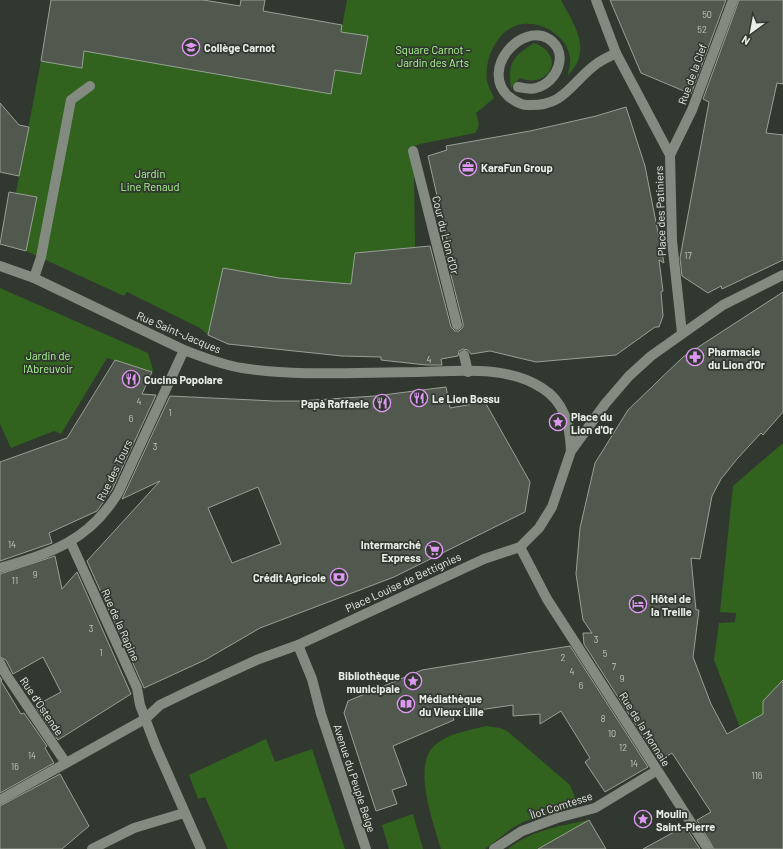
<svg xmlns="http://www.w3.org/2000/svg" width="783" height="849" font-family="Barlow,sans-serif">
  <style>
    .green { fill: #31631f }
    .building { fill: #51594f; stroke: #98a195; fill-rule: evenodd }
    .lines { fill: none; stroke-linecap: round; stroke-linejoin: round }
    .service { stroke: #838b80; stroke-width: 10 }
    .pedestrian { stroke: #838b80; stroke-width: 10 }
    .minor { stroke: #838b80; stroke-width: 10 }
    .labels { text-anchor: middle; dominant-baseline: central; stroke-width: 3.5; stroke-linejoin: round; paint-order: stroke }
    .number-label { font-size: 9px; fill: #c3c8c1 }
    .poi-label { font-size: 11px; font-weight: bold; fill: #e9ede7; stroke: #31382f; text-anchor: start }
    .park-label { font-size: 11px; fill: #adfa95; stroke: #31382f }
    .street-label { font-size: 11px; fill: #e9ede7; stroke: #31382f }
  </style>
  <rect width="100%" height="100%" fill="#31382f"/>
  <path class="green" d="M347,0H561C569,16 585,38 579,57C578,64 572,70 568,76C568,70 571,63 570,58C568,37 543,21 523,24C498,27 484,58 487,81C488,86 492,93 494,98L476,113C478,120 481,126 475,133L420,144L409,148L414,172L415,247L355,253L351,284L279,278L223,268L208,335L200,328L127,292L124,296L26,251L37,197L16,193L41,61L81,68L84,51L335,69L361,74L366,48L339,43Z
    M534,43C567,55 549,90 520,78L511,88C508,63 512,57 534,43Z
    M0,288L148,353L153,370L152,372L107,358L61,434L54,431L11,448L0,424Z
    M783,443V687L768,707L763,706V710L768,712L756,769L714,660L719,623L735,622L736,613L720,612L733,486Z
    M487,726L500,728L507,731L570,785L576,800L573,805L523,822L511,829L485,849H441C434,824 412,767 434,746C448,733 469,730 487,726Z
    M266,739L275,762L312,749L345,849H228L205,797L198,799L189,775Z
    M413,814L423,849H389L382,825Z
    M589,820L542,849H508C532,830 560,826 589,820Z"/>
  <path class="building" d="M51,0H203L240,6L241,0H265L263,11L342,25L341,32L368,36L361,74L335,70L331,94L84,51L82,68L46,62L41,61Z
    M610,0H726L691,94L641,73Z
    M739,0H783V84L777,83L766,133L783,135V260L722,289L721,286L708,293L682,276L680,258L709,102L703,99Z
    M0,103L19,125L29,127L19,176L0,172Z
    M626,107L645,166L664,263L659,260L663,291L661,292L663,316L659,327H655L616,355L536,362L490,351L471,354L468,350L463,349L459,351L458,356L441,359L442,365H426L381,360V357L342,356L228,344L208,335L223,268L279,278L351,284L355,253L430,246L451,327L455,331H459L463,327V323L443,244H448L428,156L447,150L446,146L530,131L596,116Z
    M9,192L37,197L26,251L0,244Z
    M783,292V412L763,435L761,433L737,459L721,479L712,496L700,559L691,558L696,610H699L693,657L711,704L727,734L763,714V701L783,680V849H714L697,820L711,812L672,753L659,761L584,644L583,633H592L583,620L576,574L580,528L595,463L628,410L683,357Z
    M115,360L152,372L142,394L156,395L112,490L97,511L49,533L52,543L0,561V462L67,438Z
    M446,387L450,408L485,402L530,482L525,512L394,577L260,628L205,660L144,688L87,561L160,481L122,499L170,396L274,401H299L375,396ZM258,487L281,544L232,563L208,508Z
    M55,556L62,589L77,572L131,694L58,740L35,706L61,692L43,657L13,674L6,660L0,657V574Z
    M570,646L648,767L605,792L585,762L590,758L561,711L540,724V714L513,716V705L452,714L454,720L393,746L407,785L392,790L397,804L376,811L344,713L348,701L422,670Z
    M0,677L2,680L1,681L21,714L24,713L47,746L45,748L54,763L0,793Z
    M60,774L89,826L62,849H0V806Z
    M589,820L606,849H538Z
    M685,826L700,849H643Z"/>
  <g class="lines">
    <path class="service" d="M518,87C524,88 530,90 536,88C557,83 570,53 549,39C521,22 480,69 508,96C513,100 521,105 527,105C564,107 570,84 595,65C601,60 609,57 616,53
      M413,151L457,325
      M34,278L41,257L71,100L90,86
      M464,355L468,372"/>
    <path class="pedestrian" d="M670,155L692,110L733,0
      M494,849L522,831L557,818L595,808L656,771"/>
    <path class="minor" d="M596,0L616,53L670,155L672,241L682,333
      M0,266L34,278L184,350C203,357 222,365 242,368C299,377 360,372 418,372C458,371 507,365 542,388C565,402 570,426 571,451
      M71,543L137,688L140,705L156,747L201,849
      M520,547L547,599L708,849
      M0,568C51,553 89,541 118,493L184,350
      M298,645L312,679L321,714L366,849
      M0,663L5,673L66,763
      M0,800L145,719L160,705L191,690L259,659L298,645L484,559L520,547L539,528L552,507L571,451L605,404L629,376L651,356L723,305L783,275
      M92,849L134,828L184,813"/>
  </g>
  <defs>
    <symbol id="school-ring" viewBox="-11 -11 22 22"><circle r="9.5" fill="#31382f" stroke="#de98f2" stroke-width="1.5"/><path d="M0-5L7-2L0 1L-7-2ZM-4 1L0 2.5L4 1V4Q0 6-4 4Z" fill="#de98f2"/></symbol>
    <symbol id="office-ring" viewBox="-11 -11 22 22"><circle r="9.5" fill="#31382f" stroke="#de98f2" stroke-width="1.5"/><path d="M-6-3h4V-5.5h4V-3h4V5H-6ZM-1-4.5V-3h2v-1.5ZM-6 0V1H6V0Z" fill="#de98f2"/></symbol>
    <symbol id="pharmacy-ring" viewBox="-11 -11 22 22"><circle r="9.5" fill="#31382f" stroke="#de98f2" stroke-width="1.5"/><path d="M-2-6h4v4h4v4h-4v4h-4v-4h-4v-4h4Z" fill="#de98f2"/></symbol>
    <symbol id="restaurant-ring" viewBox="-11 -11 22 22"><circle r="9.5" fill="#31382f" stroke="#de98f2" stroke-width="1.5"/><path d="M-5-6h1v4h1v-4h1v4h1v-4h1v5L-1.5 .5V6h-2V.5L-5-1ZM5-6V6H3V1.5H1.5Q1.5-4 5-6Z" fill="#de98f2"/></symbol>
    <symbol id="sight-ring" viewBox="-11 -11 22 22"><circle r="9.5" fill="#31382f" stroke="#de98f2" stroke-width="1.5"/><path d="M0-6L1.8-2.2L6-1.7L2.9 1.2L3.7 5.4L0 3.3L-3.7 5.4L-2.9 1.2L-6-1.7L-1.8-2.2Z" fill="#de98f2"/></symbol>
    <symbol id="supermarket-ring" viewBox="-11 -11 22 22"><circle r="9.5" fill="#31382f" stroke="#de98f2" stroke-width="1.5"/><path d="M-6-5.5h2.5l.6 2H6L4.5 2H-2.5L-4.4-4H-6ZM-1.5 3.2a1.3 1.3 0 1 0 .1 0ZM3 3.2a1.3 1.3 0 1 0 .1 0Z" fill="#de98f2"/></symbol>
    <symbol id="bank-ring" viewBox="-11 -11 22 22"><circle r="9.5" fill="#31382f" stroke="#de98f2" stroke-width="1.5"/><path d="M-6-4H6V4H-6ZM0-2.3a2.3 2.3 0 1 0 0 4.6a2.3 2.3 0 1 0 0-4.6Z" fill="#de98f2"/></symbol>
    <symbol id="hotel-ring" viewBox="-11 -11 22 22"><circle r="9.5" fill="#31382f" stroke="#de98f2" stroke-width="1.5"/><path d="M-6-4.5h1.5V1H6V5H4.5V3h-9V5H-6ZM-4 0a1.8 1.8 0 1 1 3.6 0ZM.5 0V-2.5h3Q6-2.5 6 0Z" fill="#de98f2"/></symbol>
    <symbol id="library-ring" viewBox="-11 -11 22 22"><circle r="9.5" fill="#31382f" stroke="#de98f2" stroke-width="1.5"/><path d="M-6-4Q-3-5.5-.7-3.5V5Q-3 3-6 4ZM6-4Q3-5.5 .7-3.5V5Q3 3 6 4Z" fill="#de98f2"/></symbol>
  </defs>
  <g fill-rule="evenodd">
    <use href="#school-ring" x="181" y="37" width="20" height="20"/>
    <use href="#office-ring" x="458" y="157" width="20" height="20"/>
    <use href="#pharmacy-ring" x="685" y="347" width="20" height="20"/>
    <use href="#restaurant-ring" x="121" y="369" width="20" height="20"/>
    <use href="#restaurant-ring" x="409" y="388" width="20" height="20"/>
    <use href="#restaurant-ring" x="372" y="393" width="20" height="20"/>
    <use href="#sight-ring" x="548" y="412" width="20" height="20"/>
    <use href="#supermarket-ring" x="424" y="540" width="20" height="20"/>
    <use href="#bank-ring" x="329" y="567" width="20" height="20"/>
    <use href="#hotel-ring" x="628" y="594" width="20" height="20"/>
    <use href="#sight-ring" x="403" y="671" width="20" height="20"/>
    <use href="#library-ring" x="396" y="694" width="20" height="20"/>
    <use href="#sight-ring" x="633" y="809" width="20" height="20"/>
  </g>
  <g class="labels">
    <g class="number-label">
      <text x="707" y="14">50</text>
      <text x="702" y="29">52</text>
      <text x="688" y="255">17</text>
      <text x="429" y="359">4</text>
      <text x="139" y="401">4</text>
      <text x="170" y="412">1</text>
      <text x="131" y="418">6</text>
      <text x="155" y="446">3</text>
      <text x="12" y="544">14</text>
      <text x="35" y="574">9</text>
      <text x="15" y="580">11</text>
      <text x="91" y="628">3</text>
      <text x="596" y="639">3</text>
      <text x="101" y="652">1</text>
      <text x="605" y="653">5</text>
      <text x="563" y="657">2</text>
      <text x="614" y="666">7</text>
      <text x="572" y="671">4</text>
      <text x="622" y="678">9</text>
      <text x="581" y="685">6</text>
      <text x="603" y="718">8</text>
      <text x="612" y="733">10</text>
      <text x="623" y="747">12</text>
      <text x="32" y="755">14</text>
      <text x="634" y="763">14</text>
      <text x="15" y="766">16</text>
      <text x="757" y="775">116</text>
    </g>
    <g class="poi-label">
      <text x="204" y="47">Collège Carnot</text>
      <text x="481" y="167">KaraFun Group</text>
      <text x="708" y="351">Pharmacie<tspan x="708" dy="13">du Lion d'Or</tspan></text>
      <text x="144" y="379">Cucina Popolare</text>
      <text x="432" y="398">Le Lion Bossu</text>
      <text x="369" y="403" text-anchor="end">Papà Raffaele</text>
      <text x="571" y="416">Place du<tspan x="571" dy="13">Lion d'Or</tspan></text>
      <text x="421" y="544" text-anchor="end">Intermarché<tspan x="421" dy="13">Express</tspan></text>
      <text x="326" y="577" text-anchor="end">Crédit Agricole</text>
      <text x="651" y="598">Hôtel de<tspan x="651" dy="13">la Treille</tspan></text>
      <text x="400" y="675" text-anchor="end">Bibliothèque<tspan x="400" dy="13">municipale</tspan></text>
      <text x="419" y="698">Médiathèque<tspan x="419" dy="13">du Vieux Lille</tspan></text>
      <text x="656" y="813">Moulin<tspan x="656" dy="13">Saint-Pierre</tspan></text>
    </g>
    <g class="park-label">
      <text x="433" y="49">Square Carnot –<tspan x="433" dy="13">Jardin des Arts</tspan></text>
      <text x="150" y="173">Jardin<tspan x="150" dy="13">Line Renaud</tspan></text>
      <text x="48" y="355">Jardin de<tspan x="48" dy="13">l'Abreuvoir</tspan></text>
    </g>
    <g class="street-label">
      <text transform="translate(692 74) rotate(-70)">Rue de la Clef</text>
      <text transform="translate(660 211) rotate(-92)">Place des Patiniers</text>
      <text transform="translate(446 235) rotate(76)">Cour du Lion d'Or</text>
      <text transform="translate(179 332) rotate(23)">Rue Saint-Jacques</text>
      <text transform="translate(114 470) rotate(-64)">Rue des Tours</text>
      <text transform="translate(403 582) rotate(-25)">Place Louise de Bettignies</text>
      <text transform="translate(121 625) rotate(66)">Rue de la Rapine</text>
      <text transform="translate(42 706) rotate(56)">Rue d'Ostende</text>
      <text transform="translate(645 729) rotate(58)">Rue de la Monnaie</text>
      <text transform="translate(355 778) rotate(72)">Avenue du Peuple Belge</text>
      <text transform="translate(561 805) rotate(-18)">Îlot Comtesse</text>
    </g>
  </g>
  <g transform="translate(751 32) rotate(212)" stroke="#31382f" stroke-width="3" paint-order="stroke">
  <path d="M0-3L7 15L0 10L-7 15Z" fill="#e9ede7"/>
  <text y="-6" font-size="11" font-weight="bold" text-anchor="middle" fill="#e9ede7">N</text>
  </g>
</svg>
